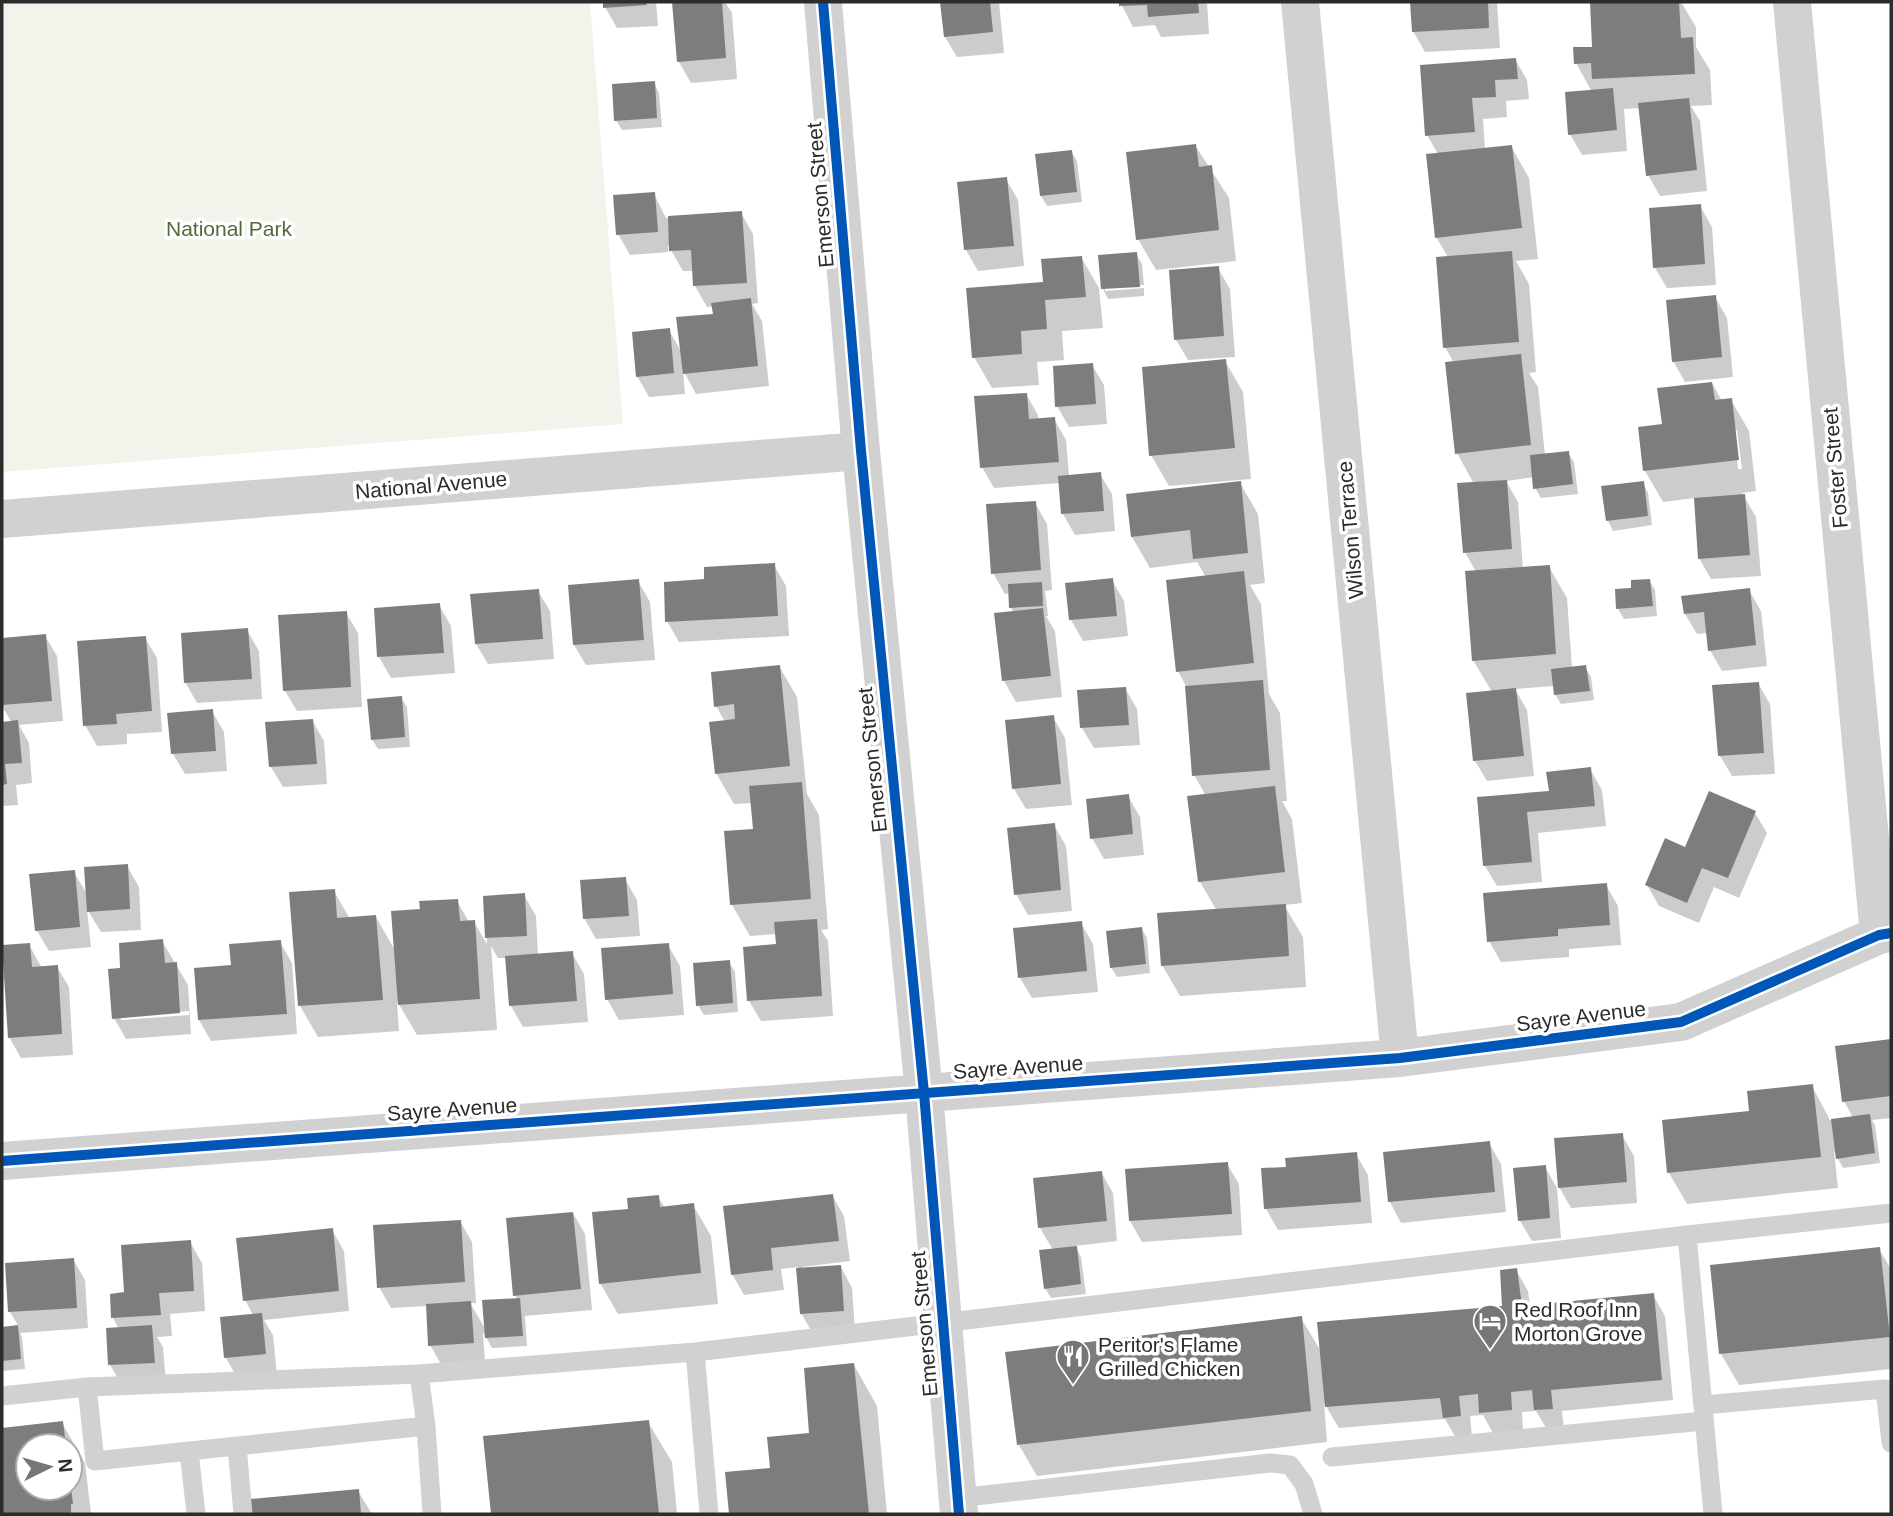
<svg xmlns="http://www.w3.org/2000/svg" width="1893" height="1516" font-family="Helvetica,sans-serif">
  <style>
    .green { fill: #f0f4ea }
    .shadow { fill: #0003; fill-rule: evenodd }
    .building { fill: #7d7d7d }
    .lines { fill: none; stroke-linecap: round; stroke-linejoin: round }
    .lane { stroke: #d1d1d1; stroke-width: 19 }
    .street { stroke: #d1d1d1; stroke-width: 38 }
    .cycleway-casing { stroke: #fff; stroke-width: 15 }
    .cycleway { stroke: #0057b8; stroke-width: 10 }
    .labels { text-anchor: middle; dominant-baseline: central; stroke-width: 7; stroke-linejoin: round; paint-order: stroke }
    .street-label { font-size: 21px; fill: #2c2c2c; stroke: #fff }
    .park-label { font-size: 21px; fill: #536939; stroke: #fff }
    .poi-label { font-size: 21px; fill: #2c2c2c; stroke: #fff; text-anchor: start }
  </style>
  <rect width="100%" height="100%" fill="#fff"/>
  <path class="green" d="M2,2H590L623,424L2,472Z"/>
  <path class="shadow" d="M605,2H656L658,26L617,28L605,7Z
    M674,2H725L732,13L737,79L691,83L679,62Z
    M942,2H999L1004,53L957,57L945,37Z
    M1120,2H1207L1209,34L1161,37L1155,25L1133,27Z
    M1412,2H1497L1500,48L1425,52L1413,31Z
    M1592,2H1681L1696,27V47L1710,70L1712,105L1691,106L1700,121L1707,191L1660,196L1648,175L1641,108L1624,109L1627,151L1582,155L1570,134L1592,92L1576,63L1594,48Z
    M1515,59L1527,80L1529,99L1506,101L1507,117L1483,119L1485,149L1511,146L1529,178L1538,259L1516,261L1529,284L1536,372L1529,373L1538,387L1545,455L1568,453L1574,462L1578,494L1541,498L1535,488L1534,477L1506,481L1518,502L1523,569L1549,567L1567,598L1572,668L1585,667L1591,677L1594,700L1561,704L1555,694L1554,686L1515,689L1527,710L1534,776L1487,781L1475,761L1492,692L1473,660L1476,572L1465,552L1474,484L1457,453L1454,363L1445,347L1448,257L1436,237L1438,154L1427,135Z
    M654,83L659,93L662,127L622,130L616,120Z
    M1195,145L1229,198L1236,261L1156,270L1138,239Z
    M1071,151L1077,161L1082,202L1047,206L1041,196Z
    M1006,179L1018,200L1024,266L978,271L966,250Z
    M654,194L666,218L741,213L753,234L758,303L752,304L762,321L769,386L696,394L683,370L685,394L649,397L637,376L669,330L682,353L715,315L713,306L707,307L695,286L694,271H683L668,245V252L630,255L618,234Z
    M1700,206L1712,227L1716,285L1667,288L1655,268Z
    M1136,254L1142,264L1144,285L1105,287V291L1144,288V296L1108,299L1103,289Z
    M1081,257L1099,288L1103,328L1062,331L1064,360L1037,362L1039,385L992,388L974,357L1045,284Z
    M1218,268L1230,289L1235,357L1188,360L1176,340Z
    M1715,297L1727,318L1733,377L1685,382L1673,361Z
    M1225,361L1243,392L1251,479L1169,486L1151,455Z
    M1092,365L1104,385L1107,424L1069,427L1057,406Z
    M1712,383L1722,401L1731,400L1749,431L1756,491L1742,493L1756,517L1761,576L1711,579L1699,558L1695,498L1663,502L1645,471L1640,428L1664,426ZM1734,430H1737L1742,469H1738Z
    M1026,394L1038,415V420L1054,419L1066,440L1069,476L1100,474L1112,494L1115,531L1075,535L1063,514L1060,483L994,488L982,467Z
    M1240,483L1258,514L1265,583L1250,585L1261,604L1269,694L1280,713L1287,801H1282L1292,819L1302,903L1284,905L1303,937L1306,987L1180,996L1162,965L1217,911L1200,882L1206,796L1194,775L1187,688L1178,671L1206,577L1197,562L1150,568L1132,537L1128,496Z
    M1643,483L1648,493L1652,525L1613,531L1608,521Z
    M1035,503L1047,524L1052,590L1045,591L1048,616H1046L1055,631L1062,697L1016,702L1004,681L1014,613L1011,608L1010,593L1005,594L993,573Z
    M774,565L786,586L789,636L679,642L667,621L706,581Z
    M1112,580L1124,601L1128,636L1083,641L1071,620L1067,585Z
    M1649,580L1655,590L1657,616L1624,619L1618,609L1633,589Z
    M638,581L650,602L655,660L586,665L574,645Z
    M1749,590L1761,611L1767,666L1722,671L1710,650L1708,633L1697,634L1685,614Z
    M538,591L550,611L554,659L488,664L476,644Z
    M439,605L451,626L455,673L391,678L379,657L375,610Z
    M346,613L358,633L362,707L297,711L285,691Z
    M247,630L259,651L262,699L197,703L185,682Z
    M45,636L57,656L63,721L19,725L29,743L32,783L16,785L18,805L2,806V723H12L2,706V640Z
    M145,638L157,658L162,732L127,734V744L97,746L85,725Z
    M779,666L797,697L807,794L819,815L828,929L821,930L828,941L833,1016L761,1021L749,1001L777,946V934L750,936L732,905L755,830L752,803L734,804L716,773L725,722L716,706Z
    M1758,683L1770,704L1775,774L1732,776L1720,756Z
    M1125,688L1137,709L1140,745L1094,748L1082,728Z
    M401,698L407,707L410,747L378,749L372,739Z
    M212,711L224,732L227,771L185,774L173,754Z
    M1053,717L1065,738L1072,805L1026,809L1014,789Z
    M312,720L324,741L327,784L283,787L271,767Z
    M1590,769L1602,790L1606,826L1538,833L1542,882L1497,886L1485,866L1479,799L1551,792Z
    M1128,796L1140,817L1144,855L1104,859L1092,838Z
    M1755,813L1767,833L1739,898L1714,887L1699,923L1659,906L1647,885L1686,849Z
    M1054,825L1066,846L1072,911L1028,915L1016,894Z
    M127,866L139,887L141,930L101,932L87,909L91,947L49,951L37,931L74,872L88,896Z
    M625,879L637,900L640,936L596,939L584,918Z
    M1606,885L1618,906L1621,945L1569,949V957L1501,962L1489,941Z
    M334,891L350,919L376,917L396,952L422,911L457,901L469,922H474L487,944L485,897L524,895L536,916L538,956L572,953L584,974L588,1022L523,1027L511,1006L507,958H498L491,946L497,1030L417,1035L397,1001L399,1031L318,1037L300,1006Z
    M1081,923L1093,944L1098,992L1032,998L1020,978Z
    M1141,928L1147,938L1150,973L1117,977L1111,967Z
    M162,941L188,985L191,1034L126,1039L114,1018L122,970ZM189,1011V1015L121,1020V1017Z
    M280,942L292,963L297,1034L211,1041L199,1020L195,970L232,966Z
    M29,945L42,968L57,967L69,987L73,1055L21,1058L9,1037Z
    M668,945L680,966L684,1015L619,1020L607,999Z
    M729,962L735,972L738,1012L704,1015L698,1005Z
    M1891,1041V1118L1872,1120L1875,1125L1880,1163L1843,1168L1834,1151L1838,1188L1687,1204L1669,1173L1751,1112L1812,1086L1830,1120L1853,1118L1844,1101L1837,1048Z
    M1622,1135L1634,1156L1637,1203L1571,1208L1559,1187Z
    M1489,1143L1501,1164L1506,1212L1401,1223L1390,1202L1385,1153Z
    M1356,1154L1368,1175L1372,1223L1278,1230L1266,1209L1263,1170L1288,1168Z
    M1227,1164L1239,1184L1242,1235L1142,1242L1130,1221Z
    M1545,1167L1557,1188L1561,1238L1532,1241L1520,1221Z
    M1101,1172L1113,1193L1117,1241L1075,1246L1081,1257L1086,1294L1051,1298L1045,1288L1053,1250L1040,1228Z
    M832,1195L844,1216L850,1261L802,1267V1270L841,1267L852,1288L855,1331L813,1334L801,1313L798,1267L781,1269L784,1290L744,1295L732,1274Z
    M658,1197L665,1208L693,1205L711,1236L718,1304L618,1314L600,1283L629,1210Z
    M573,1213L585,1234L592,1310L525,1316L527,1346L492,1348L483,1332L485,1363L442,1366L430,1345L427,1306L391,1308L379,1287L460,1221L472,1242L476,1303H470L486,1330L518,1300L515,1295Z
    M332,1230L344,1251L349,1311L264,1320L273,1335L277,1375L238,1379L226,1358L253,1315L245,1300Z
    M190,1242L202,1263L205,1311L170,1314L172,1336L157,1337L163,1347L166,1383L122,1385L110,1365L119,1329L113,1318L126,1294Z
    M1879,1249L1891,1269V1369L1739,1385L1721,1354Z
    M73,1259L85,1280L88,1328L20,1333L22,1337L25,1369L2,1371V1328L19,1327L10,1312Z
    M1516,1270L1528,1291L1530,1306L1653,1295L1665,1316L1673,1400L1562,1411L1564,1430L1548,1431L1536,1411L1522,1412L1523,1430L1493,1433L1483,1415L1470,1416L1472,1437L1456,1438L1445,1419L1339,1428L1324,1403L1327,1442L1037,1476L1019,1445L1301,1318L1322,1353L1504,1308Z
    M854,1365L877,1406L887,1514H731L727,1474L772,1470L811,1434Z
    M648,1422L672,1462L677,1514H493L485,1438Z
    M62,1423L85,1463L91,1514H2V1430ZM28,1446H70V1488H28Z
    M358,1491L372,1514H253L252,1500Z"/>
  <path class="building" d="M603,2H646L647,5L603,8Z
    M672,2H722L726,58L677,62Z
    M940,2H990L993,32L944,37Z
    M1119,2H1198L1199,13L1148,17L1147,5L1119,6Z
    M1410,2H1488L1489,28L1412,32Z
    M1590,2H1679L1681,38L1693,37L1695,74L1592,79L1591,63L1574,64L1573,47H1592Z
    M1516,58L1518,79L1495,80L1496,97L1472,98L1475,132L1425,136L1420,65Z
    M655,81L657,118L614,121L612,84Z
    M1613,88L1617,130L1568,135L1565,92Z
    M1689,98L1697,170L1646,176L1638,103Z
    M1196,144L1199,167L1212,165L1219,230L1136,240L1126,152Z
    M1512,145L1522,228L1435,238L1426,154Z
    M1072,150L1077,192L1040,196L1035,154Z
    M1007,177L1014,246L964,250L957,182Z
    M655,192L658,232L616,235L613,195Z
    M1701,204L1705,264L1653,268L1649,208Z
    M742,211L747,283L693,286L691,250L669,251L668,216Z
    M1512,251L1519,342L1443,348L1436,257Z
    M1137,252L1140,287L1101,289L1098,255Z
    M1082,256L1086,297L1045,300L1047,329L1021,331L1022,354L972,358L966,288L1043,282L1041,259Z
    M1219,266L1224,336L1174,340L1169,270Z
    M1716,295L1722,357L1672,362L1666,300Z
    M751,298L758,366L683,374L676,317L713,314L711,303Z
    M670,328L674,373L636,377L632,332Z
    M1521,354L1531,445L1455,454L1445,362Z
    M1226,359L1235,448L1149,456L1142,367Z
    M1093,363L1096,404L1055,407L1053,366Z
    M1712,382L1715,400L1732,398L1739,460L1643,471L1638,427L1662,424L1657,388Z
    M1027,393L1029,419L1055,417L1059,462L980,468L974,396Z
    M1569,451L1573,484L1533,489L1530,455Z
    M1101,472L1104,511L1061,514L1058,476Z
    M1507,480L1512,549L1463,553L1457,483Z
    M1241,481L1248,553L1193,559L1190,530L1131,537L1126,494Z
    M1644,481L1648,516L1606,521L1601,486Z
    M1745,494L1750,555L1698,559L1694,498Z
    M1036,501L1041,570L991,574L986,504Z
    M775,563L778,616L665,622L664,582L704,579V567Z
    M1550,565L1556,654L1472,661L1465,571Z
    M1244,571L1254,663L1176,672L1166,580Z
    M1113,578L1117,616L1069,620L1065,583Z
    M639,579L644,640L573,645L568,585Z
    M1650,579L1653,606L1616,609L1615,589L1631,588V580Z
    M1042,582L1043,606L1009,608L1008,584Z
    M1750,588L1756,645L1708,651L1704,612L1684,614L1681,596Z
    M539,589L543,639L475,644L470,594Z
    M440,603L444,653L377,657L374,608Z
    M1043,608L1051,676L1002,681L994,613Z
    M347,611L351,687L283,691L278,615Z
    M248,628L252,679L184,683L181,633Z
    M46,634L52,701L2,705V638Z
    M146,636L152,711L116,714L117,724L83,726L77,641Z
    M780,665L790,766L715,774L709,722L735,719L734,704L714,707L711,672Z
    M1586,665L1590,691L1554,695L1551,669Z
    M1263,680L1270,770L1192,776L1185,686Z
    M1759,682L1764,753L1718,756L1712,685Z
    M1126,687L1129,725L1080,728L1077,690Z
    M1516,688L1524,756L1473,761L1466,693Z
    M402,696L405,737L371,740L367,699Z
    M213,709L216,751L171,754L167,713Z
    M1054,715L1061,784L1012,789L1005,720Z
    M313,719L317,764L269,767L265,722Z
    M18,720L22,763L5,764L7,784L2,785V722Z
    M1591,767L1595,806L1527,812L1532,862L1483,866L1477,797L1549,791L1546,772Z
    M802,782L811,899L730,905L724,831L753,829L749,786Z
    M1275,786L1285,872L1198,882L1187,796Z
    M1709,791L1756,811L1728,878L1702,868L1687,903L1645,885L1665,838L1685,847Z
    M1129,794L1133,834L1090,839L1086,799Z
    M1055,823L1061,890L1014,895L1007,828Z
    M128,864L130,909L87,912L84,867Z
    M75,870L80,927L35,931L29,874Z
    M626,877L629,916L583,919L580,880Z
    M1607,883L1610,925L1558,929V936L1487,942L1483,893Z
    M335,889L337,918L376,915L383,1000L298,1006L289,892Z
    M525,893L527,936L485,938L483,896Z
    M458,899L460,921L475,920L480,999L398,1005L391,911L420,909L419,901Z
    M1286,904L1289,956L1161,966L1157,913Z
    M817,919L822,996L747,1001L743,947L776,944L774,922Z
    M1082,921L1087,971L1018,978L1013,928Z
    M1142,927L1146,964L1110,968L1106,931Z
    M163,939L165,963L177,962L180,1013L112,1019L108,969L120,968L119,943Z
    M281,940L287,1014L198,1020L194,968L231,965L229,944Z
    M30,943L32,967L58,965L62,1034L8,1038L2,945Z
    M669,943L673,994L605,1000L601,948Z
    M573,951L577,1001L509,1006L505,956Z
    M730,960L733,1003L696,1006L693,963Z
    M1891,1039V1096L1842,1102L1835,1046Z
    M1813,1084L1821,1157L1667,1173L1662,1120L1749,1111L1747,1091Z
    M1870,1114L1875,1153L1836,1159L1831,1119Z
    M1623,1133L1627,1182L1558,1188L1554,1138Z
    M1490,1141L1495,1192L1388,1202L1383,1152Z
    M1357,1152L1361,1202L1264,1209L1261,1168L1286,1167L1285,1158Z
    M1228,1162L1232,1214L1129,1221L1125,1169Z
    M1546,1165L1550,1218L1518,1221L1513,1168Z
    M1102,1171L1107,1221L1038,1228L1033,1178Z
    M833,1194L839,1241L771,1248L773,1270L731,1275L723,1206Z
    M659,1195L660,1207L694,1203L701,1273L599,1284L592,1212L628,1209L627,1198Z
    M573,1212L581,1289L513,1296L506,1218Z
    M461,1220L465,1282L377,1288L373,1225Z
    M333,1228L339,1291L243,1301L236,1238Z
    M191,1240L194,1291L159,1293L161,1315L111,1318L110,1294L124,1292L121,1245Z
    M1077,1246L1081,1284L1044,1289L1039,1250Z
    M1880,1247L1890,1337L1719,1354L1710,1265Z
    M74,1258L77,1308L8,1312L5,1263Z
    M841,1265L844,1311L800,1314L796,1268Z
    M1517,1268L1522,1306L1654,1293L1662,1380L1551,1390L1553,1409L1534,1410L1532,1390L1511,1392L1512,1410L1479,1413L1478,1394L1459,1396L1461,1416L1443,1418L1440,1398L1325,1407L1317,1322L1502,1306L1500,1270Z
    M520,1298L523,1336L485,1338L482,1300Z
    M471,1301L474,1343L428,1346L426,1304Z
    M262,1313L266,1354L224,1358L220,1317Z
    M1302,1316L1311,1411L1017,1445L1005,1352Z
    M18,1325L21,1359L2,1361V1327Z
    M152,1325L155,1363L108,1365L106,1328Z
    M854,1363L869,1514H729L725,1472L770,1468L767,1437L809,1433L804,1368Z
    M649,1420L659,1514H491L483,1436Z
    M63,1421L66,1446H28V1488H71L73,1504H71V1514H2V1428Z
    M359,1489L361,1514H251L250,1499Z"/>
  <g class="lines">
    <path class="lane" d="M1687,1235L1713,1514
      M695,1352L709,1514
      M419,1374L426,1426L432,1514
      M87,1387L95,1461L426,1426
      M2,1396L87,1387L419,1374L695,1352L1687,1235L1891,1213
      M1703,1405L1885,1389L1891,1443
      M237,1446L243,1514
      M189,1451L196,1514
      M1332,1457L1704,1421
      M958,1498L1270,1463L1290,1465L1304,1484L1313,1514"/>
    <path class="street" d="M823,2L861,451L924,1093L959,1514
      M1300,2L1400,1058
      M1792,2L1879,935
      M2,519L861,451
      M2,1161L1400,1058L1681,1022L1879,935L1891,933"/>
    <defs>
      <path id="cycleway" d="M823,2L861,451L924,1093L959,1514
        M2,1161L1400,1058L1681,1022L1879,935L1891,933"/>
    </defs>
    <use href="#cycleway" class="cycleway-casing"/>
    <use href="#cycleway" class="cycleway"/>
  </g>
  <defs>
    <symbol id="hotel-pin" viewBox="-11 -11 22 30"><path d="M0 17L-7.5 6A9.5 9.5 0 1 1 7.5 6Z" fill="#767676" stroke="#fff"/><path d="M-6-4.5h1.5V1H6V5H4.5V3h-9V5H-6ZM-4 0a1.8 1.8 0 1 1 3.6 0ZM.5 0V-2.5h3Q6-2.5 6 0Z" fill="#fff"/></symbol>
    <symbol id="restaurant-pin" viewBox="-11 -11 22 30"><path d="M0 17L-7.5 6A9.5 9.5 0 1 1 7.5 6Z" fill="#767676" stroke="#fff"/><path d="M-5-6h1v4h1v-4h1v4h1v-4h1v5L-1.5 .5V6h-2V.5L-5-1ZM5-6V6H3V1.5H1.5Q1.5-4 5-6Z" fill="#fff"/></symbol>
  </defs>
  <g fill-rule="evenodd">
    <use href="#hotel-pin" x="1471" y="1302" width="38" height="52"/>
    <use href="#restaurant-pin" x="1054" y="1337" width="38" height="52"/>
  </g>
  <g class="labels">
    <g class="street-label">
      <text transform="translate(820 195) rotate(-95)">Emerson Street</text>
      <text transform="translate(1835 468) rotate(-95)">Foster Street</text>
      <text transform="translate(431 485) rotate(-5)">National Avenue</text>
      <text transform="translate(1350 530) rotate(-95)">Wilson Terrace</text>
      <text transform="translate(872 760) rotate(-96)">Emerson Street</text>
      <text transform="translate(1581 1016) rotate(-7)">Sayre Avenue</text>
      <text transform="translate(1018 1067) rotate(-4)">Sayre Avenue</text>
      <text transform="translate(452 1109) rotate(-4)">Sayre Avenue</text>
      <text transform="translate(924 1324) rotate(-95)">Emerson Street</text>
    </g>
    <g class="park-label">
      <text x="229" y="228">National Park</text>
    </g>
    <g class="poi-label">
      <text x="1514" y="1309">Red Roof Inn<tspan x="1514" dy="24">Morton Grove</tspan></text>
      <text x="1098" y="1344">Peritor's Flame<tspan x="1098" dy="24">Grilled Chicken</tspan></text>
    </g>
  </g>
  <rect width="1893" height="1516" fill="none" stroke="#2c2c2c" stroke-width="7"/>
  <g transform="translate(49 1467) rotate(85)"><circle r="33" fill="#ffffff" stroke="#ababab" stroke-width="2"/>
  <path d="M0-5L12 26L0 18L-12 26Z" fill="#767676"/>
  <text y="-10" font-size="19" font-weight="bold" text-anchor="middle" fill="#2c2c2c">N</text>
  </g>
</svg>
